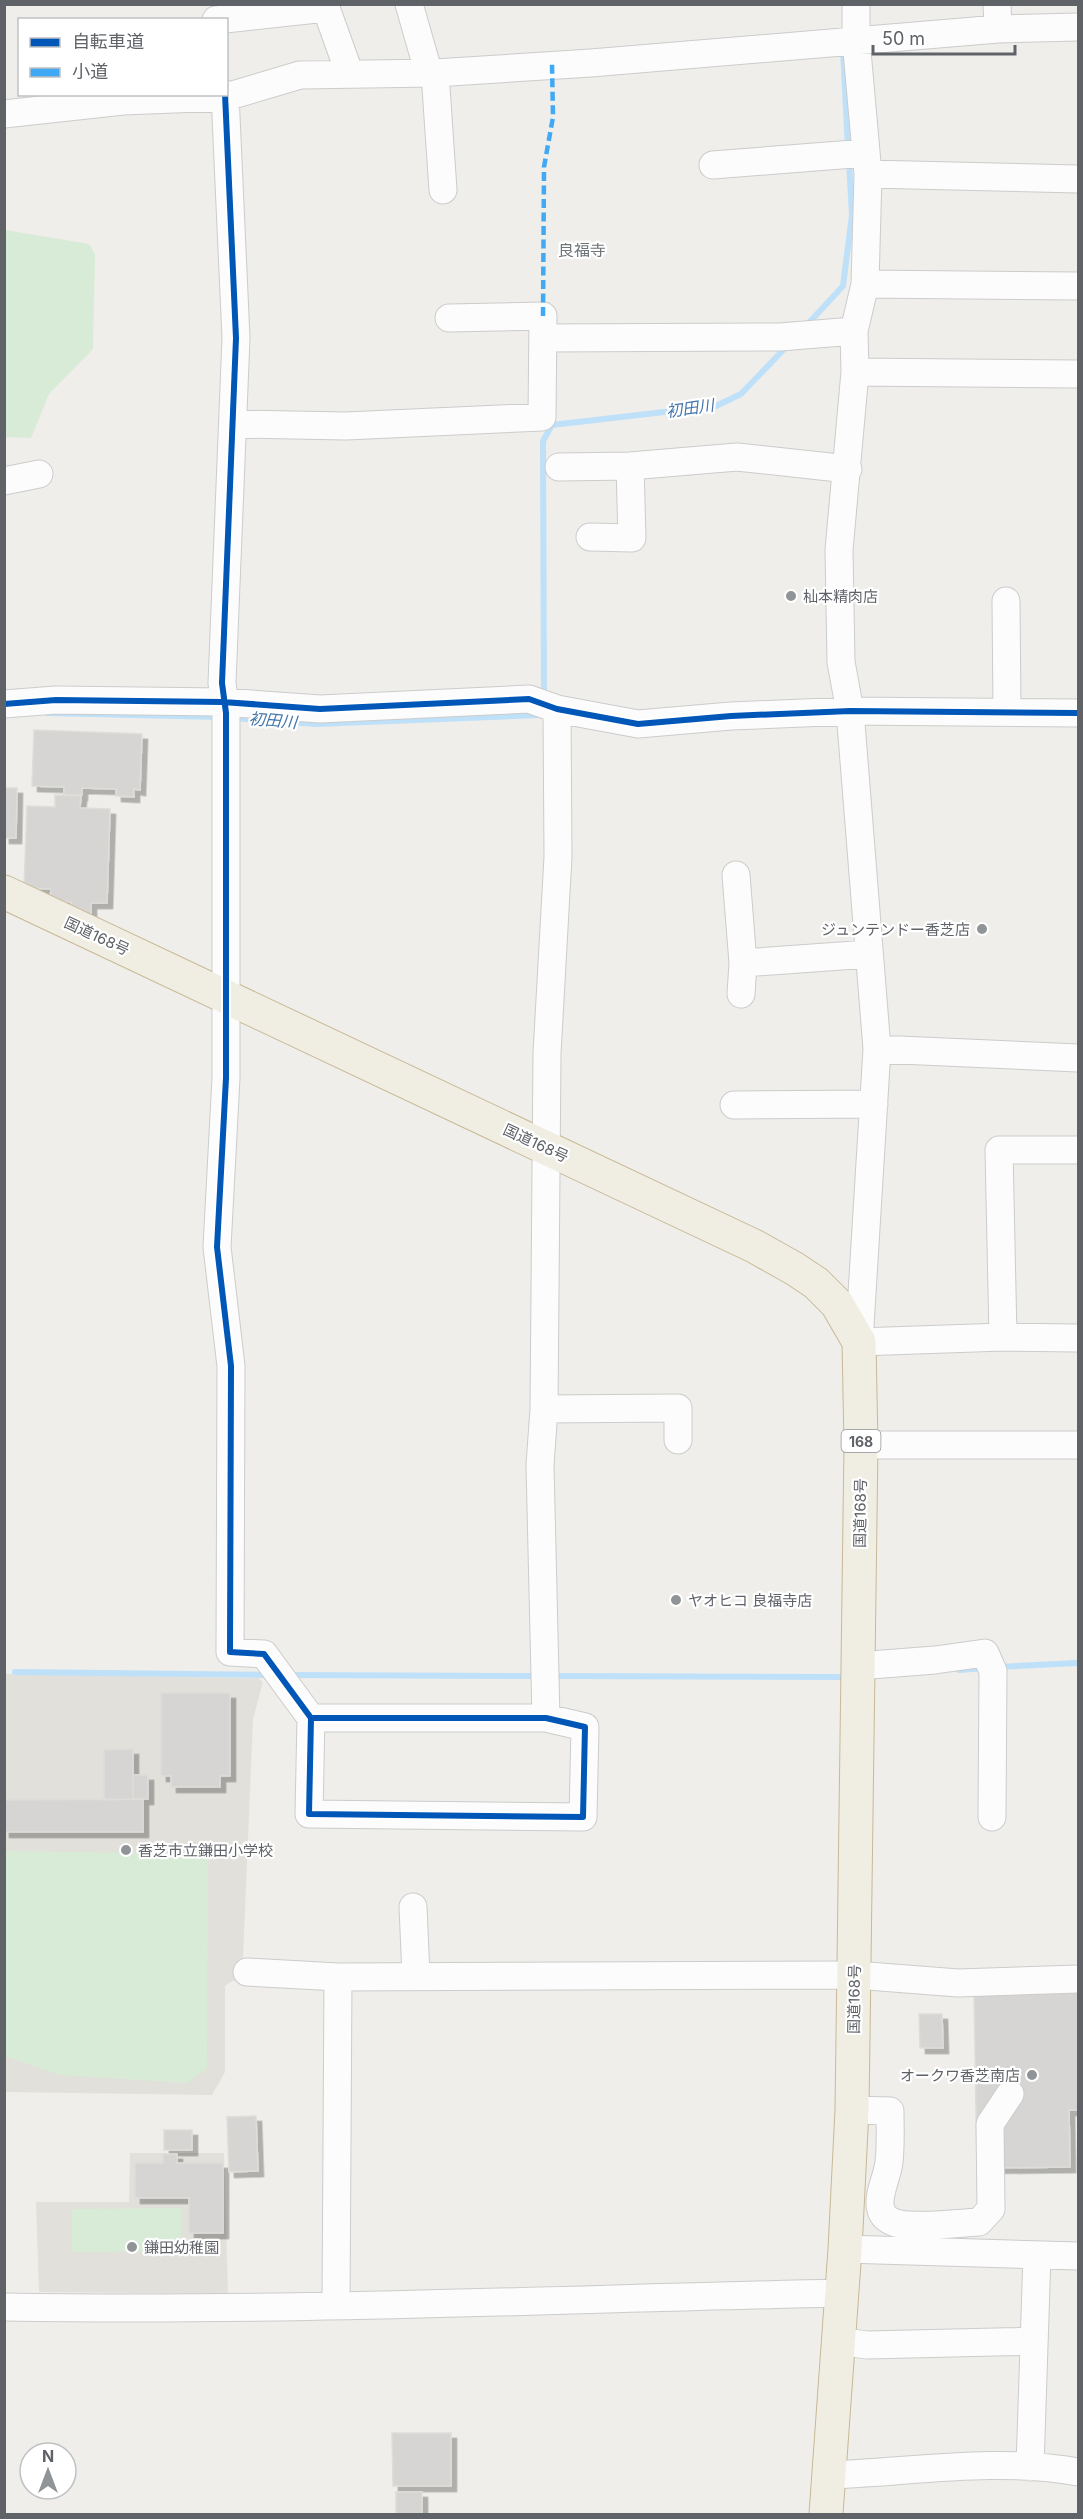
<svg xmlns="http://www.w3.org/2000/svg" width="1083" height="2519" font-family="Inter,'Noto Sans JP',sans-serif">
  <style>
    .education { fill: #e2e0da }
    .green { fill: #d8ebd6 }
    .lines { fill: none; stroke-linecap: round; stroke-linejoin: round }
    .stream { stroke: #bfe0f9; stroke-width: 6 }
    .building { fill: #d6d5d3; stroke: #deddd9; stroke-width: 1.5; filter: url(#shadow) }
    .minor-casing { stroke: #cbcccc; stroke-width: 29 }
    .highway-casing { stroke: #c8b996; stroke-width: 35 }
    .minor { stroke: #fdfcfc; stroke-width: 27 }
    .highway { stroke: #f0ede3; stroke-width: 33 }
    .quiet { stroke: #3fa9f5; stroke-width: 4.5; stroke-dasharray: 9 4.5; stroke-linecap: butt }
    .cycleway-casing { stroke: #fff; stroke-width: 10 }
    .cycleway { stroke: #0057b8; stroke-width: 6 }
    .poi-dot { fill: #919496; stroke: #fff; stroke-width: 2 }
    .labels { text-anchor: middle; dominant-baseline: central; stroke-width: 4.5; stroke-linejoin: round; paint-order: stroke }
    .shield { fill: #fff; stroke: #8f9295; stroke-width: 1.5 }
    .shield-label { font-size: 14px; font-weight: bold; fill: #5f6368 }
    .poi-label { font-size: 15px; fill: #5f6368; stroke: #fff; text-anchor: start }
    .street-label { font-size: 15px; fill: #5f6368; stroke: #fff }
    .neighbourhood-label { font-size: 16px; fill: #70757a; stroke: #fff }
    .water-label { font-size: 16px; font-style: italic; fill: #4174aa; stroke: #fff }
  </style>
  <defs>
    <filter id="shadow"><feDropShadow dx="5.5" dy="5.5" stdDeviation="0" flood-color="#0004"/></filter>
  </defs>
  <rect width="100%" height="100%" fill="#efeeea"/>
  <path class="education" d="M5,1674L258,1678L263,1682L253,1719L242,1982L232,1981L225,1986V2072L212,2095L5,2092Z
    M130,2153H224L228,2294L39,2292L36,2202H129Z"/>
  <path class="green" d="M5,230L89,244L95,254L93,349L49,394L31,438L5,437Z
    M4,1851L208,1854L207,2068L187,2083L61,2075L5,2056Z
    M181,2208V2251L72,2252V2209Z"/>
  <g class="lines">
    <path class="stream" d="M843,50L848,148
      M805,327L843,286L852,215L849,161
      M544,695L543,441L552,425L716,406L741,394L788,345
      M47,713L220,717
      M233,718L316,724L540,715
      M998,1667L1078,1663
      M959,1670L985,1668
      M15,1672L269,1675
      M288,1675L539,1676
      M552,1676L844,1677"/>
  </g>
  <path class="building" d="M34,730L142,734L140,790L134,789V797L116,796V789L82,788V795H64V787L32,786Z
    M4,788H17L16,838H4Z
    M55,795L81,796L80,808L110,809L107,903H91V917L71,913V902L50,901L51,889L24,888L27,806L55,807Z
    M161,1693H230V1776H220V1787H171V1776H161Z
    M133,1749V1799L104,1800V1750Z
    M133,1775H148V1799H133Z
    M143,1799V1832H4V1800Z
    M1078,1993V2110H1069L1070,2167L977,2168L974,1995Z
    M919,2014H942L943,2048H920Z
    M256,2116L258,2171L229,2172L227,2117Z
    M164,2130H192V2150H164Z
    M163,2154H177V2163H223V2233H189V2198H135V2163H163Z
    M392,2433H451V2486H393Z
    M396,2492H422V2514H396Z"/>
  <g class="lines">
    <defs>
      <path id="minor" d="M409,4L429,74
        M856,4V40L868,174L865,284L854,331L855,372L839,550L841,662L850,711L877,1049L859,1342L1003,1337L1078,1338
        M997,4L998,29
        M216,20L326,8L349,72
        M435,73L443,190
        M225,94L236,338L222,683L226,713V1078L217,1247L231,1366L230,1652L264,1654L311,1718H546L585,1727L583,1817L309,1814L311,1718
        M4,114L123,101L226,97L300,75L435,73L591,63L998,29L1078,27
        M713,165L866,153
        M868,174L1078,179
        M865,284L1078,286
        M543,338L780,337L854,331
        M855,372L1078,374
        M233,424L346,426L542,417L543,316L449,318
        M559,467L630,466L737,457L848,469
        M4,481L39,474
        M590,537L632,538L630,466
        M1006,601L1007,711
        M4,704L56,700L223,702L320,709L529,699L557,709L638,724L731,716L850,711L1078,713
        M736,875L743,963L741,994
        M743,963L869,954
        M877,1049L1078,1058
        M734,1105L874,1104
        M1003,1337L999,1150H1078
        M544,1409L678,1408V1440
        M861,1445H1078
        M858,1666L935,1660L985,1653L993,1671L992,1817
        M546,1718L540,1465L544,1409L547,1053L558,857L557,709
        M413,1907L416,1976
        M247,1972L338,1977L855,1975L958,1983L1078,1979
        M852,2110L890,2111C890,2128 891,2145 889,2162C887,2183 864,2216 900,2224C921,2228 957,2223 979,2222L991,2209L990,2124L1010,2094
        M845,2249L1078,2256
        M336,2305L338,1977
        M4,2307C284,2312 563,2299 842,2293
        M837,2341L867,2345L1034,2341
        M1030,2467L1037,2255
        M829,2475C912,2472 996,2457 1078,2472"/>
      <path id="highway" d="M4,892L754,1246L795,1269L816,1283L837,1304L859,1342L861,1445L852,2110L845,2249L826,2514"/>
    </defs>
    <use href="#minor" class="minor-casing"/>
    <use href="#highway" class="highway-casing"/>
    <use href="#minor" class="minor"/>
    <use href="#highway" class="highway"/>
    <path class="quiet" d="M543,316L544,167L553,117L552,64"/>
    <defs>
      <path id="cycleway" d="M225,94L236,338L222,683L226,713V1078L217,1247L231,1366L230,1652L264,1654L311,1718H546L585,1727L583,1817L309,1814L311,1718
        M4,704L56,700L223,702L320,709L529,699L557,709L638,724L731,716L850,711L1078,713"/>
    </defs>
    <use href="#cycleway" class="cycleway-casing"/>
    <use href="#cycleway" class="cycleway"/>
  </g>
  <g class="poi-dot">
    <circle cx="791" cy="596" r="6"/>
    <circle cx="982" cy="929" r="6"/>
    <circle cx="676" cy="1600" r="6"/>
    <circle cx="126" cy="1850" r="6"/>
    <circle cx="1032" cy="2075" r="6"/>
    <circle cx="132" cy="2247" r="6"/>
  </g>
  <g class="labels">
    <rect class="shield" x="841.5" y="1430" width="39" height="22" rx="4.5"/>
    <g class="shield-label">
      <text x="861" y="1441">168</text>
    </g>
    <g class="poi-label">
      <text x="803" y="596">杣本精肉店</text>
      <text x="970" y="929" text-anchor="end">ジュンテンドー香芝店</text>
      <text x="688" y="1600">ヤオヒコ 良福寺店</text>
      <text x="138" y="1850">香芝市立鎌田小学校</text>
      <text x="1020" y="2075" text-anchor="end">オークワ香芝南店</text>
      <text x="144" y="2247">鎌田幼稚園</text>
    </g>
    <g class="street-label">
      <text transform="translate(97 936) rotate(25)">国道168号</text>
      <text transform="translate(536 1143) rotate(25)">国道168号</text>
      <text transform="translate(860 1513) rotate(-89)">国道168号</text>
      <text transform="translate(854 1999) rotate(-89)">国道168号</text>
    </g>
    <g class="neighbourhood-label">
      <text x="582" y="250">良福寺</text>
    </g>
    <g class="water-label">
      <text transform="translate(690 408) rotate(-8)">初田川</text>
      <text transform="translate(273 720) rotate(5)">初田川</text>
    </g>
  </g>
  <rect width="1083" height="2519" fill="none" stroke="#5f6368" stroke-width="12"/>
  <rect x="18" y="18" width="210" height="78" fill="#ffffff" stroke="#bfc1c3" stroke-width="1.5"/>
  <rect x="30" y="38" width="30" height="9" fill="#0057b8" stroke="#bfc1c3" stroke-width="1.5"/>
  <text x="72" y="48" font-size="18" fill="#5f6368">自転車道</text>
  <rect x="30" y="68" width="30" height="9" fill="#3fa9f5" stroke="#bfc1c3" stroke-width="1.5"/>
  <text x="72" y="78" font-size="18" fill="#5f6368">小道</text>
  <g transform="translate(48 2471)"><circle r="28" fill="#ffffff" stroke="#bfc1c3" stroke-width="1.5"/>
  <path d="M0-4.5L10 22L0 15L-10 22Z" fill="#919496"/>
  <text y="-9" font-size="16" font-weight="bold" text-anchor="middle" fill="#5f6368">N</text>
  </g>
  <path d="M873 45v9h142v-9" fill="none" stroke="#5f6368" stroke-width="3"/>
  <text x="882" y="45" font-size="18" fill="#5f6368" stroke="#ffffff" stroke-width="4.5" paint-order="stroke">50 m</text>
</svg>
